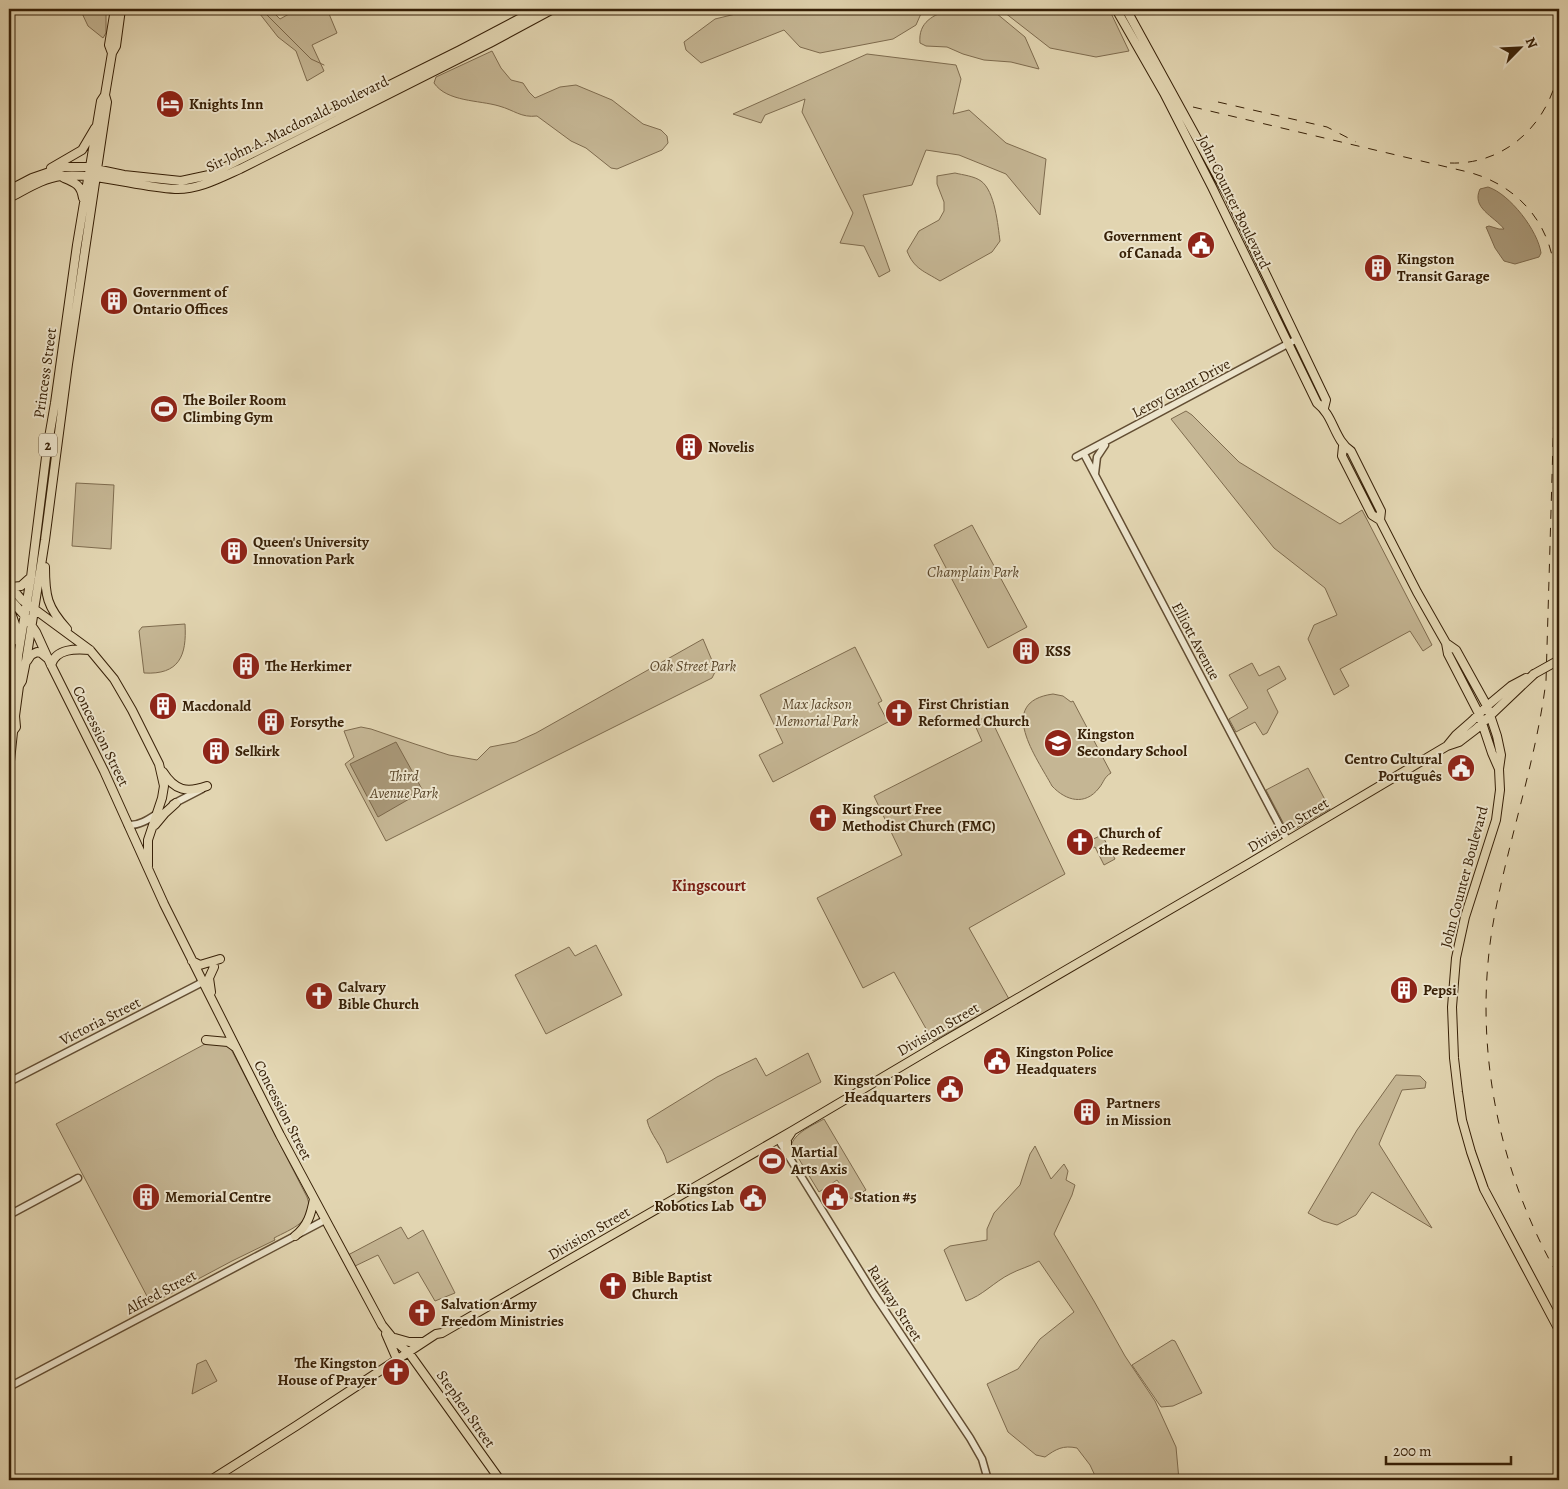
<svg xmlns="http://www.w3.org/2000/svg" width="1568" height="1489" font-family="Alegreya,serif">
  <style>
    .green { fill: #c5b694; stroke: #7e6b4e }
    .water { fill: #a89777; stroke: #7b674a }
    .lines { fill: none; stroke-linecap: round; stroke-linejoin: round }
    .stream { stroke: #7b674a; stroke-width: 1 }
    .minor-casing { stroke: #624d32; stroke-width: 9 }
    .major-casing { stroke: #372007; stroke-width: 10 }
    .minor { stroke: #ece4cc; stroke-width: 6 }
    .major { stroke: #e2d5b1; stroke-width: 8 }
    .rail { stroke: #372007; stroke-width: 1; stroke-dasharray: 9 9; stroke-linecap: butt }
    .major-bridge-casing { stroke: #372007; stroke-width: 10; stroke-linecap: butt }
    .major-bridge { stroke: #e2d5b1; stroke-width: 8 }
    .labels { text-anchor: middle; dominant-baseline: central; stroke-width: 4; stroke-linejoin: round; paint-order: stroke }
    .shield { fill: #ece4cc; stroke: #6d5b42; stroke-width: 1 }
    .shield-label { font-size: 14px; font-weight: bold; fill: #372007 }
    .poi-label { font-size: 15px; font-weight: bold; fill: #372007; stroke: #ece4cc; text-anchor: start }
    .street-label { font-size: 15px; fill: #372007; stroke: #ece4cc }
    .park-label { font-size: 15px; font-style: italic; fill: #5a462a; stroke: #ece4cc }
    .neighbourhood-label { font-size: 16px; font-weight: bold; fill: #7a1f14; stroke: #ece4cc }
  </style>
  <rect width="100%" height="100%" fill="#e2d5b1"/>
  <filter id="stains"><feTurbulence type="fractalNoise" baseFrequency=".004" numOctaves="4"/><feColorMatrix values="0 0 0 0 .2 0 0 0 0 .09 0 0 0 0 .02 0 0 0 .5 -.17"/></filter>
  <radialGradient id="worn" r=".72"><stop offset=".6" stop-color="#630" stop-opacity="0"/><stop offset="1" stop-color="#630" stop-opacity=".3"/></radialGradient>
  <path class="green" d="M80,9H106V33L103,38L88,26Z
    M256,9H270L280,19L296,10L295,9H327L337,33L312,45L324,71L307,81L296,51L278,37Z
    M756,9H923L916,25L893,39L820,53L800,47L784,30L701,63L686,50L684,42L715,19Z
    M951,9H988L996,13L1025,37L1039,69L1011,62L984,60L963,54L947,47L926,46L920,43C918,22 933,15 951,9Z
    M1000,9H1109L1129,51L1096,57L1050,48Z
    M492,51L501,68L511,80L523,83L529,92L535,98L560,87L576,85L612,100L643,124L661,130L667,136L668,143L662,150L617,169L611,168L586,148L571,141L537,116C521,118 514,110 499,106C479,100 447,102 434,83L436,77Z
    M867,54L956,65L961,79L953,114L969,110L1006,143L1046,159L1040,215L1006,174L959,155L926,150L912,185L863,195L890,271L879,277L864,246L840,243L853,213L802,112L805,99L765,115L761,123L733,114Z
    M955,173C963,175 974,176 981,181C995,191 998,226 1000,241L992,252L940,281C924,271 914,269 907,251L919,231L939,220L944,211V202L937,184V176Z
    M1186,411L1192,415L1239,462L1340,524L1362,510L1432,645L1423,651L1410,631L1340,669L1349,686L1334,695L1308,639L1314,625L1337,615L1325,588L1274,548L1171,419Z
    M76,483L114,485L111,549L72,546Z
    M972,525L1027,627L988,648L934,545Z
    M185,624C187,656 179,675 144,673L139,631L142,627Z
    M703,639L716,670L712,678L386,841L345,764L354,757L344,731L361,727L371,729L415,744L449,755L477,760L490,747L516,742L536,733Z
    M855,647L882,701L878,703L888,722L773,782L759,755L783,743L760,695Z
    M1252,663L1259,676L1279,666L1286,679L1267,690L1278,712L1267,733L1263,735L1255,722L1236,732L1229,719L1248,708L1229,675Z
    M1053,694L1063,696L1071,702L1073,701L1111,773C1104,777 1104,782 1099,788C1085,806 1066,801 1052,786C1037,758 995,702 1053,694Z
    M989,715L1065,874L969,928L1009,999L933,1041L894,972L863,988L817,898L902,855L874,796L982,741L974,723Z
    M1308,768L1330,809L1295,829L1286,828L1266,790Z
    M1102,835L1115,859L1104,865L1095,847L1093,848L1089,841Z
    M596,945L622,995L546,1034L515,975L569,947L575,956Z
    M205,1044L228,1045L230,1047L307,1197C316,1221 291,1229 274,1238L275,1240L232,1261L155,1302L149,1300L56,1124Z
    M808,1053L821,1082L667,1163C663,1146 650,1135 647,1120L717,1077L756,1058L766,1076Z
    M1396,1075L1420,1076L1426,1082L1425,1088L1402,1090L1379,1144L1432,1228L1372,1192L1356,1215L1337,1225L1323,1221L1308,1213L1357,1130Z
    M824,1119L866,1190L851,1199L837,1180L819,1192L791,1146C794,1133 813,1125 824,1119Z
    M1035,1146L1051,1179L1064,1164L1068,1171L1066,1180L1075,1185L1072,1195L1054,1234L1094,1301L1125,1356L1155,1401L1176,1447L1179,1480H1097L1090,1465L1077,1448C1063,1445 1056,1449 1045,1457L1036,1455L1008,1432L987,1384L1018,1369L1040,1339L1074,1312L1039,1261C1029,1267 1019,1269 1010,1274C994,1282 982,1296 966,1301L944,1250L950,1246L987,1240V1229L994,1213L1020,1185L1030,1154Z
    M401,1227L408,1239L423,1230L455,1293L435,1301L418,1272L394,1284L378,1255L353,1267L348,1255Z
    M1172,1340L1175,1341L1202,1393L1173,1406L1161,1407L1132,1365Z
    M206,1360L217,1381L192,1394L197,1364Z"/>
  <path class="water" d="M1488,187C1510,194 1538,231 1541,253L1539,257L1515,264L1504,261L1495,248L1486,227L1489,226L1499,229H1504C1494,216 1471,208 1480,189Z
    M396,742L423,791L378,817L350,764Z"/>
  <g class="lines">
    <path class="stream" d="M261,9L311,59L324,65"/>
    <defs>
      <path id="minor" d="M1084,454L1287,840
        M1076,457L1297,339
        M1095,474L1097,457L1105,445
        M173,804L202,789
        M128,825C139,826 149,819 158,813
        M9,1082L199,984L202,980
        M778,1139L874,1294L970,1438L982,1459L988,1480
        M9,1215L78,1178
        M9,1387L325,1220"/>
      <path id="major" d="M1116,9L1164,93L1212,187L1317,403C1334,416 1334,440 1351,451L1381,511L1380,520
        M1126,9L1228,195L1326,400L1324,408
        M112,53L109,45L115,9
        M51,168L82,150L95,128
        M64,178C76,183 81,185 83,198
        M9,190L32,178L64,167H86L124,175L181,181L209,175L460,50L538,9
        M9,198C25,190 43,178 61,176C99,173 137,187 175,189C198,190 220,178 240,169L490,43L553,9
        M1343,446L1342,456L1372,515L1380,520L1417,592L1446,643L1448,654L1479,714L1492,753L1499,769
        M45,567C45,596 47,607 67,629
        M9,585L22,600L90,650L114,679L132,710L159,764L164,786L162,798L148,840V866
        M11,587L21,586L31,577
        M9,598L25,616L36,632L51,665L104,771L164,904L204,984L280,1135L382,1325L395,1341L409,1353L500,1480
        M9,607L17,630L18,641
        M1446,643L1456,650L1487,706L1497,736L1501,755L1499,769L1500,790L1496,820L1465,917L1456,958L1452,1007L1454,1058L1458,1092L1462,1120L1471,1152L1484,1189L1559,1330
        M27,661L31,655L37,652L41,653L47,658
        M51,665C56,648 76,649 90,650
        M19,686L17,680L18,656L31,577L47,449L55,403L77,245L101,101L105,95L112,53L116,46L121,9
        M13,731L16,727L15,716L19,686L22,681L26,661L45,540L68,364L107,102L105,95
        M1447,746L1456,735L1472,721L1487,706L1511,686L1526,678
        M9,771L13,732L12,727
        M163,772C175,791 187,793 207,786
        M155,825L165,813L176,803
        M192,961L200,965L220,959
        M211,992L209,978L214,967
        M206,1040L228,1042L235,1047
        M787,1154V1139L791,1133
        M295,1236C308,1226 311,1214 314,1199
        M386,1334L396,1357L395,1362
        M395,1338L409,1342H423
        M211,1480L296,1426L436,1334L442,1333L792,1131L939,1044L1243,867L1447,746L1459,742L1476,729L1534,674"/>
    </defs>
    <use href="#minor" class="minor-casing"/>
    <use href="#major" class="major-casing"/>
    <use href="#minor" class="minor"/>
    <use href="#major" class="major"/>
    <path class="rail" d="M1218,102L1327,127L1356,142
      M1193,107L1468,172C1514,184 1547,218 1554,266
      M1450,163C1507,165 1550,122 1559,68
      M1559,240L1546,681C1536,760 1510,835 1495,913C1471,1036 1496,1169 1559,1277"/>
    <defs>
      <path id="major-bridge" d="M1534,674L1559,660"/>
    </defs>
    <use href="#major-bridge" class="major-bridge-casing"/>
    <use href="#major-bridge" class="major-bridge"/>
  </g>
  <defs>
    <symbol id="hotel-disc" viewBox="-11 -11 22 22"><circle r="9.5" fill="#8f2418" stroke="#ece4cc"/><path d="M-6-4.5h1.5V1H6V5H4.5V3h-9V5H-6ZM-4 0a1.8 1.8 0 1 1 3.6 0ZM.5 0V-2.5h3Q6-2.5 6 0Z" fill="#fff"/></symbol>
    <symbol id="civic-disc" viewBox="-11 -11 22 22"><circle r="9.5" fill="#8f2418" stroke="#ece4cc"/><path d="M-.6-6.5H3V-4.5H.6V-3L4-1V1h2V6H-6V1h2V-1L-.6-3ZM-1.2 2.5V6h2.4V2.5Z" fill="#fff"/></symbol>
    <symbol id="building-disc" viewBox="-11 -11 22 22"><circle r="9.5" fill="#8f2418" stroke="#ece4cc"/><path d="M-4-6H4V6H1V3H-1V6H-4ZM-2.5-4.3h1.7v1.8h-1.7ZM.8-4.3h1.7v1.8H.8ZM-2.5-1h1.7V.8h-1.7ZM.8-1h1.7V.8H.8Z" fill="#fff"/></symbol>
    <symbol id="stadium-disc" viewBox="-11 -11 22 22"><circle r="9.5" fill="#8f2418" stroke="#ece4cc"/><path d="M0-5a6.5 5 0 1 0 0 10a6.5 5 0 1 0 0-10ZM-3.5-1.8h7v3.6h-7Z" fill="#fff"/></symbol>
    <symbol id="church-disc" viewBox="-11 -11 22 22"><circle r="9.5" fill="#8f2418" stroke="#ece4cc"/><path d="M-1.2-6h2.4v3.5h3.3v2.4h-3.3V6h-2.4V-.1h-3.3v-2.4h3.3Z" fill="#fff"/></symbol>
    <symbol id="school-disc" viewBox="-11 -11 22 22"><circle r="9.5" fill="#8f2418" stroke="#ece4cc"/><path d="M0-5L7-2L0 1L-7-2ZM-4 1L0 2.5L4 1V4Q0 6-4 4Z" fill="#fff"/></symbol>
  </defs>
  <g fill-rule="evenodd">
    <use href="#hotel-disc" x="154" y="88" width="32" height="32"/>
    <use href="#civic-disc" x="1185" y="229" width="32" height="32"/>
    <use href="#building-disc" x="1362" y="252" width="32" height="32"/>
    <use href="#building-disc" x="98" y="285" width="32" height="32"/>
    <use href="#stadium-disc" x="148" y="393" width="32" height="32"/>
    <use href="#building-disc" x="673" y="431" width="32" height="32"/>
    <use href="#building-disc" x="218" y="535" width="32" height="32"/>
    <use href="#building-disc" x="1010" y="635" width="32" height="32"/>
    <use href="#building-disc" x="230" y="650" width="32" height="32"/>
    <use href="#building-disc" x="147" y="690" width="32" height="32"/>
    <use href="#church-disc" x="883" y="697" width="32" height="32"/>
    <use href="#building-disc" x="255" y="706" width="32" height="32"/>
    <use href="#school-disc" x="1042" y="727" width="32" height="32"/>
    <use href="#building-disc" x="200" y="735" width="32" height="32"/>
    <use href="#civic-disc" x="1445" y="752" width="32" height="32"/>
    <use href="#church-disc" x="807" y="802" width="32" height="32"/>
    <use href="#church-disc" x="1064" y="826" width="32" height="32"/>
    <use href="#building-disc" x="1388" y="974" width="32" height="32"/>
    <use href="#church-disc" x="303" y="980" width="32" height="32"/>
    <use href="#civic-disc" x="981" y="1045" width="32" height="32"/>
    <use href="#civic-disc" x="934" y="1073" width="32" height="32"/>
    <use href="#building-disc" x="1071" y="1096" width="32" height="32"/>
    <use href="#stadium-disc" x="756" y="1145" width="32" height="32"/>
    <use href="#building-disc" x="130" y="1181" width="32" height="32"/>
    <use href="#civic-disc" x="819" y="1181" width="32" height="32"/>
    <use href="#civic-disc" x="737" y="1182" width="32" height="32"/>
    <use href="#church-disc" x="597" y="1270" width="32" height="32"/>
    <use href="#church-disc" x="406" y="1297" width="32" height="32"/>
    <use href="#church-disc" x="380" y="1356" width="32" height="32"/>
  </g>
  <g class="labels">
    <rect class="shield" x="39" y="433.5" width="18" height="23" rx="4"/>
    <g class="shield-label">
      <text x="48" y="445">2</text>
    </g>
    <g class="poi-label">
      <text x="189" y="104">Knights Inn</text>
      <text x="1182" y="236" text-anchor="end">Government<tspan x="1182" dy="17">of Canada</tspan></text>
      <text x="1397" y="259">Kingston<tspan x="1397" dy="17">Transit Garage</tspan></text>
      <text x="133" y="292">Government of<tspan x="133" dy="17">Ontario Offices</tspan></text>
      <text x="183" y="400">The Boiler Room<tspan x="183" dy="17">Climbing Gym</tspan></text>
      <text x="708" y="447">Novelis</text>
      <text x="253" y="542">Queen's University<tspan x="253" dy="17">Innovation Park</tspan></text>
      <text x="1045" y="651">KSS</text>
      <text x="265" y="666">The Herkimer</text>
      <text x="918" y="704">First Christian<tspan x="918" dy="17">Reformed Church</tspan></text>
      <text x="182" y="706">Macdonald</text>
      <text x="290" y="722">Forsythe</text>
      <text x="1077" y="734">Kingston<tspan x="1077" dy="17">Secondary School</tspan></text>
      <text x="235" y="751">Selkirk</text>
      <text x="1442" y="759" text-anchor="end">Centro Cultural<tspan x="1442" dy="17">Português</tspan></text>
      <text x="842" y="809">Kingscourt Free<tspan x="842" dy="17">Methodist Church (FMC)</tspan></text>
      <text x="1099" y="833">Church of<tspan x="1099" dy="17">the Redeemer</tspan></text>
      <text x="338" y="987">Calvary<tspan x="338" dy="17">Bible Church</tspan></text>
      <text x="1423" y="990">Pepsi</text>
      <text x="1016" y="1052">Kingston Police<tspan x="1016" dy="17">Headquaters</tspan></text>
      <text x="931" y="1080" text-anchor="end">Kingston Police<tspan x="931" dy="17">Headquarters</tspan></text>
      <text x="1106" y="1103">Partners<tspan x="1106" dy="17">in Mission</tspan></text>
      <text x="791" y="1152">Martial<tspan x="791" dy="17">Arts Axis</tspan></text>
      <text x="734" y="1189" text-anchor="end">Kingston<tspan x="734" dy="17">Robotics Lab</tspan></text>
      <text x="165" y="1197">Memorial Centre</text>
      <text x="854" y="1197">Station #5</text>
      <text x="632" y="1277">Bible Baptist<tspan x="632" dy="17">Church</tspan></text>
      <text x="441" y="1304">Salvation Army<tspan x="441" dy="17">Freedom Ministries</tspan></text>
      <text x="377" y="1363" text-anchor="end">The Kingston<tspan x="377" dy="17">House of Prayer</tspan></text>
    </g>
    <g class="street-label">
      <text transform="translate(297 124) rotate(-26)">Sir John A. Macdonald Boulevard</text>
      <text transform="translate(1234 202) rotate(64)">John Counter Boulevard</text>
      <text transform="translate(45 373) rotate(-82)">Princess Street</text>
      <text transform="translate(1181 388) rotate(-28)">Leroy Grant Drive</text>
      <text transform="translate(1196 641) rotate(62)">Elliott Avenue</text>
      <text transform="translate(101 736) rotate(64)">Concession Street</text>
      <text transform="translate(1288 825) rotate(-31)">Division Street</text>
      <text transform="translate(1464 877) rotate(-75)">John Counter Boulevard</text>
      <text transform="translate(100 1021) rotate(-27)">Victoria Street</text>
      <text transform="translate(938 1029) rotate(-30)">Division Street</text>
      <text transform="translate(283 1110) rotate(63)">Concession Street</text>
      <text transform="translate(589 1233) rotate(-30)">Division Street</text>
      <text transform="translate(161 1292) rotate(-28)">Alfred Street</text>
      <text transform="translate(895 1303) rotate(57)">Railway Street</text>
      <text transform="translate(466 1409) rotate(55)">Stephen Street</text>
    </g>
    <g class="park-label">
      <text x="973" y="572">Champlain Park</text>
      <text x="693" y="666">Oak Street Park</text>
      <text x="817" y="704">Max Jackson<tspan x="817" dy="17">Memorial Park</tspan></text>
      <text x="404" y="776">Third<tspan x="404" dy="17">Avenue Park</tspan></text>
    </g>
    <g class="neighbourhood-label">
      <text x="709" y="886">Kingscourt</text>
    </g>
  </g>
  <rect width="1568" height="1489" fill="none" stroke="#e2d5b1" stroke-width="30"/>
  <rect x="10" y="10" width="1548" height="1469" fill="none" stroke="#372007" stroke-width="2.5"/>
  <rect x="15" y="15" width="1538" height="1459" fill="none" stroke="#372007"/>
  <g transform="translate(1520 48) rotate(66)" stroke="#ece4cc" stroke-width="4" paint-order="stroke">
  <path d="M0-4L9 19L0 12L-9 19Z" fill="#372007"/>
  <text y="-8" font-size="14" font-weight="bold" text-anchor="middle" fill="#372007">N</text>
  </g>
  <path d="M1386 1456v8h125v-8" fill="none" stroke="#372007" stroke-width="2.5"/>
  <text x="1393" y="1456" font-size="15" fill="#372007" stroke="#ece4cc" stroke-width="4" paint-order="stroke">200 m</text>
  <rect width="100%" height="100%" filter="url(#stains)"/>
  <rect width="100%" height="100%" fill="url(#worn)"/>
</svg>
